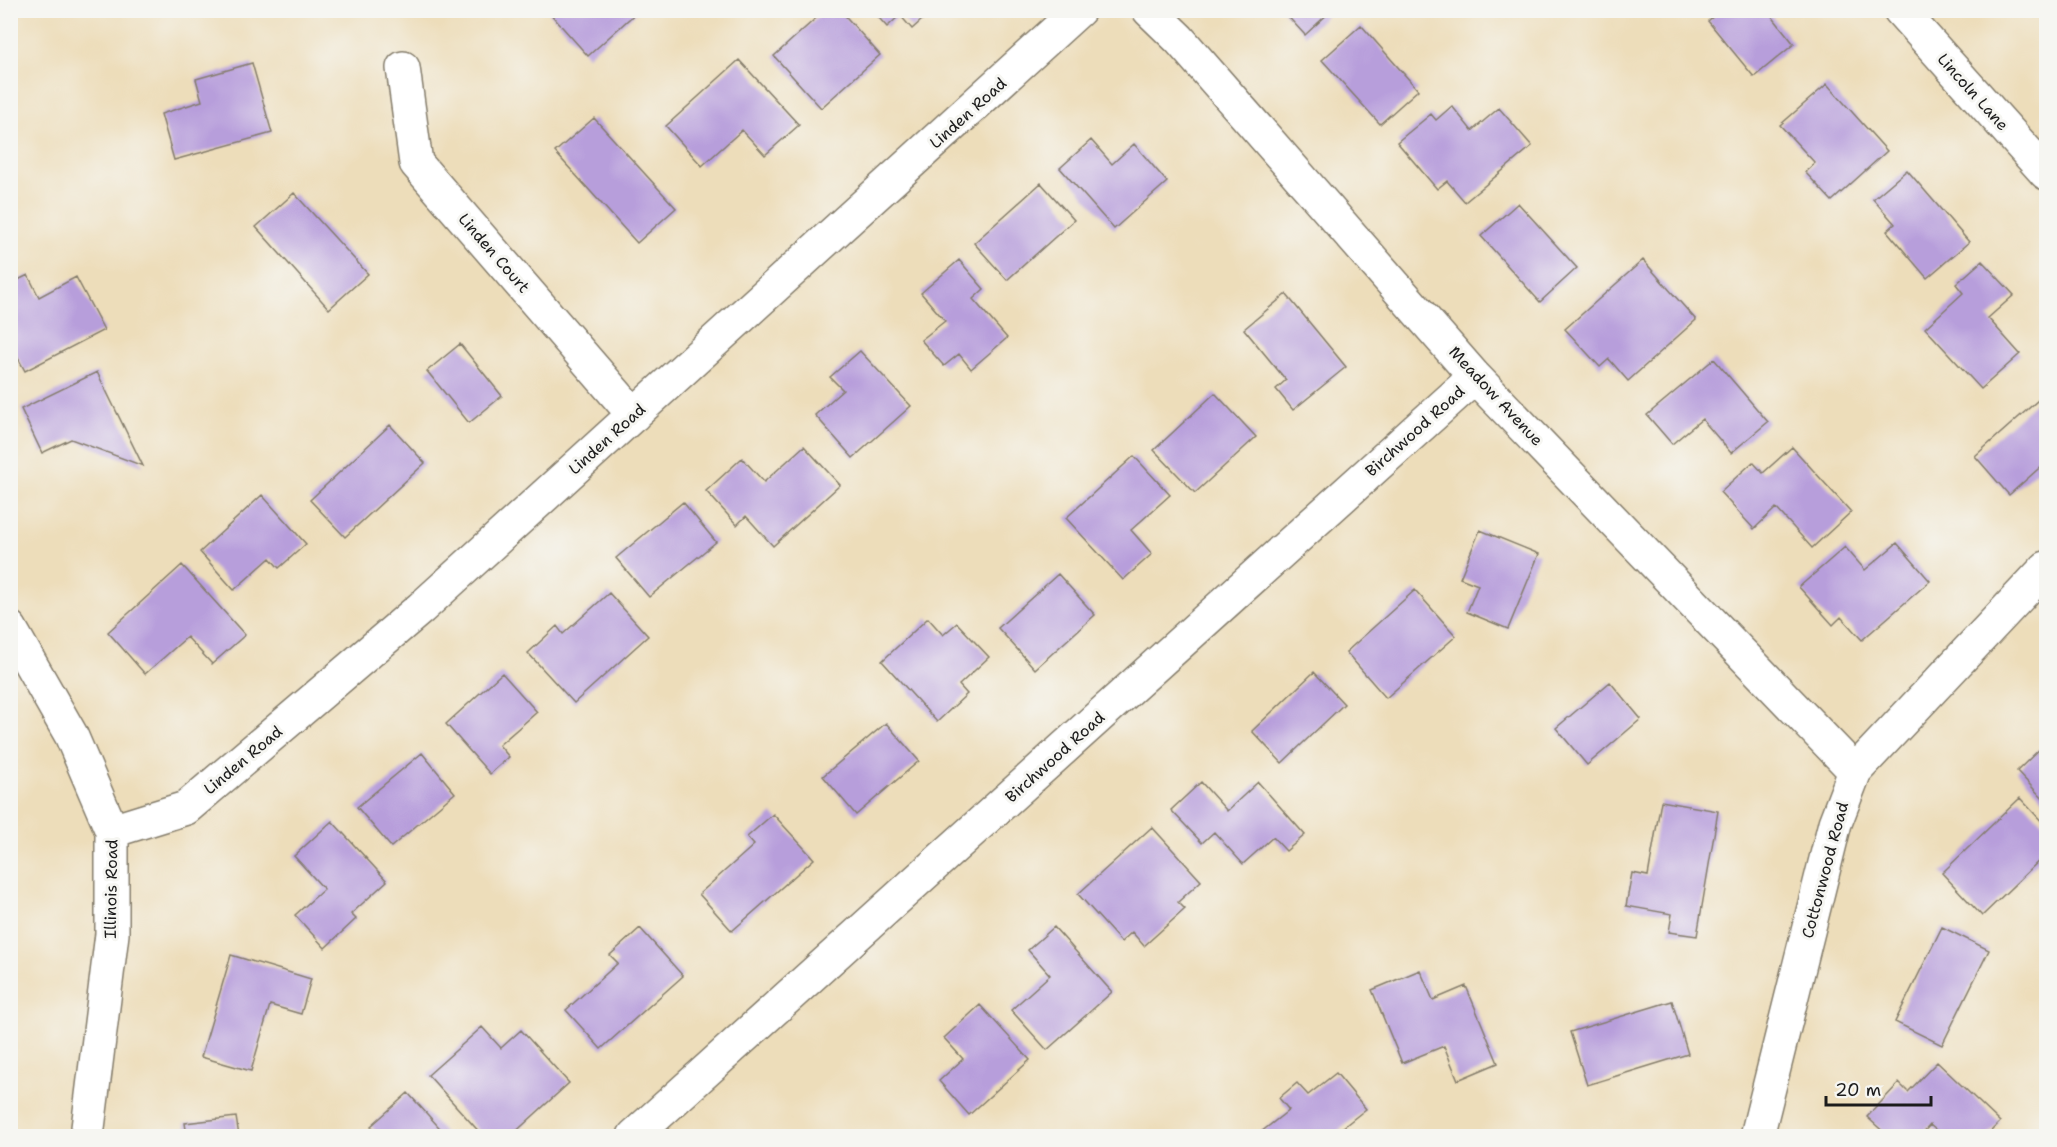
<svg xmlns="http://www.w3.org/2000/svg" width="2057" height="1147" font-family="'Shantell Sans',sans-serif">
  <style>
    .building { fill: #b79edb }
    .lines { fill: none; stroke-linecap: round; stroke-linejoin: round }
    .minor-casing { stroke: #847c6b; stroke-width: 36 }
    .minor { stroke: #fff; stroke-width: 33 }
    .labels { text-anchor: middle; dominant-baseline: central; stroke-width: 6; stroke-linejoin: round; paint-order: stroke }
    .street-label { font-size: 16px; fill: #1c1c1c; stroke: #f6f6f2 }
  </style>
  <rect width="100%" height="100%" fill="#f6f6f2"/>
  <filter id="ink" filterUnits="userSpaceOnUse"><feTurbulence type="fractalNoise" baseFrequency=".0167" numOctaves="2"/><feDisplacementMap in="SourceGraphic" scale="12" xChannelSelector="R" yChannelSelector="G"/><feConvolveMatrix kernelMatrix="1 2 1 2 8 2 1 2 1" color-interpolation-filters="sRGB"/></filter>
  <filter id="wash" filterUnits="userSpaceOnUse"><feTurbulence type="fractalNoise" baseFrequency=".008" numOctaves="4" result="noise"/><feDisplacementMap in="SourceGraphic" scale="24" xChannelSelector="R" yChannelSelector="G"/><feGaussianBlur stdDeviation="1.35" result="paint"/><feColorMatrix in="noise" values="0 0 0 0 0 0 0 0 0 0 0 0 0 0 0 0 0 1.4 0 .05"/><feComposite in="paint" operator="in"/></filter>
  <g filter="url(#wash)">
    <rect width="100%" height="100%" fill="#edddba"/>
    <g id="blocks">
      <path class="building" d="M547,10H639L588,56Z
        M825,10H840L880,55L821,108L774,56Z
        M872,10H933L912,29L900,15L887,27Z
        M1282,10H1332L1305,35Z
        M1721,10H1758L1760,13L1767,10L1794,44L1754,77L1708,21Z
        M1361,25L1418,90L1380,124L1322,60Z
        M739,60L799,125L765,155L742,130L702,166L666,126Z
        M252,63L272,133L174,160L161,114L202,101L196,79Z
        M1827,84L1887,151L1832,201L1805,172L1815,163L1780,125Z
        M1452,106L1472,131L1499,108L1532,146L1465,202L1447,181L1437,189L1397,142L1431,114L1436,120Z
        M594,118L676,208L637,243L555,152Z
        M1091,140L1112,164L1134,144L1167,182L1114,229L1060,168Z
        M1907,170L1969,242L1927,278L1887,231L1895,224L1873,199Z
        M1041,183L1074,220L1007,280L974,243Z
        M294,193L368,274L329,309L256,227Z
        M1518,203L1577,268L1540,302L1481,236Z
        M959,260L984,289L973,299L1007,338L971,369L959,354L944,366L921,340L945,321L921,293Z
        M1643,260L1696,320L1628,381L1609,359L1600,367L1565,329Z
        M1982,261L2014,295L1988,318L2020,354L1981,389L1925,328L1963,293L1956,284Z
        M28,275L39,297L76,277L104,330L25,371L10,343V284Z
        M1286,294L1346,367L1293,410L1276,389L1286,380L1244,329Z
        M460,344L502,396L469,423L427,371Z
        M860,351L911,406L853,458L815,415L843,390L830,377Z
        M1714,359L1768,422L1731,453L1702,419L1672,444L1647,415Z
        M97,372L143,466L71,439L42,453L21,409Z
        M1215,393L1256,437L1195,493L1154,450Z
        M2046,393V462L2009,495L1975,456Z
        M390,425L425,463L345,537L310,500Z
        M804,446L840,485L773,546L746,516L737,525L706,491L742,458L764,482Z
        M1792,447L1851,512L1812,548L1776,508L1754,529L1720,492L1753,462L1763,473Z
        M1134,456L1170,495L1131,530L1152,554L1123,580L1066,518Z
        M262,495L306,544L279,568L270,558L234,590L200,552Z
        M683,502L716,542L649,597L616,558Z
        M1480,530L1539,554L1508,629L1467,612L1478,585L1460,578Z
        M1897,543L1930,581L1862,640L1841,617L1833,625L1799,587L1845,547L1865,570Z
        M182,565L245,635L212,664L187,637L145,674L108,632Z
        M1058,574L1095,615L1035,669L998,628Z
        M1415,590L1456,636L1386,698L1346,652Z
        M609,593L648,636L574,703L528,653L557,626L563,634Z
        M928,618L943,635L957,623L989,657L959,685L967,694L937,722L882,661Z
        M1314,672L1344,704L1282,763L1252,731Z
        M502,673L537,712L499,745L509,757L490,774L446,724Z
        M1610,682L1641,719L1587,765L1556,728Z
        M886,723L919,761L856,815L823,776Z
        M2046,743V802L2017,771Z
        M422,753L455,793L391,847L357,807Z
        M1201,782L1227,811L1258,782L1305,835L1286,851L1273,837L1243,864L1214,832L1202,843L1171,810Z
        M2020,798L2046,826V854L1982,916L1942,873Z
        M1661,801L1718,811L1697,936L1669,932L1672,914L1626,906L1632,873L1648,876Z
        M773,814L814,859L732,931L699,894L754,845L747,837Z
        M332,821L387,881L351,914L356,919L325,948L295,915L324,889L294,856Z
        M1152,827L1201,881L1178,902L1185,909L1144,946L1132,932L1121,942L1078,894Z
        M1054,927L1112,992L1047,1050L1011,1010L1050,975L1028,950Z
        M1942,927L1989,950L1942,1045L1895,1022Z
        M640,928L683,976L601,1049L566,1010L618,963L610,955Z
        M231,955L311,979L301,1014L270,1005L251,1071L201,1057Z
        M1420,970L1433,1000L1466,986L1498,1063L1458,1080L1444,1046L1402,1063L1372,990Z
        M1672,1001L1688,1054L1587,1085L1570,1032Z
        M980,1005L1030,1060L969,1115L939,1081L963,1059L944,1038Z
        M482,1027L501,1048L521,1030L569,1083L511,1136H483L428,1075Z
        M1937,1062L2000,1122L1986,1136H1943L1930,1125L1920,1136H1888L1867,1117L1899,1083L1908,1092Z
        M1336,1073L1366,1109L1332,1136H1256L1289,1110L1279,1098L1297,1083L1308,1095Z
        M408,1093L447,1136H380L371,1126Z
        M236,1117L239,1136H187L185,1123Z"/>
    </g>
  </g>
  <g filter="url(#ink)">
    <use href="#blocks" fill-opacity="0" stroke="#847c6b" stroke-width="1.5"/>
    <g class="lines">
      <defs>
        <path id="minor" d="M1149,10L1179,39L1475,377L1855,771
          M1900,10L2046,173
          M403,68L416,163L634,415
          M10,628L71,735L112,831V934L87,1136
          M112,831L186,808L421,608L1079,10
          M634,1136L1475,377
          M1757,1136L1835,823L1855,771L2046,568"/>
      </defs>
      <use href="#minor" class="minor-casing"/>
      <use href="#minor" class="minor"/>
    </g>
  </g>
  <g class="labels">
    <g class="street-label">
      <text transform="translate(1973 92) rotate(48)">Lincoln Lane</text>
      <text transform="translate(968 113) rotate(-42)">Linden Road</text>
      <text transform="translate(494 253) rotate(49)">Linden Court</text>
      <text transform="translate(1496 396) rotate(47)">Meadow Avenue</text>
      <text transform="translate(1415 431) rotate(-42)">Birchwood Road</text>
      <text transform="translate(607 439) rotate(-42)">Linden Road</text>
      <text transform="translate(1055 757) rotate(-42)">Birchwood Road</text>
      <text transform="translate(243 760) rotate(-40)">Linden Road</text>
      <text transform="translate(1825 870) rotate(-75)">Cottonwood Road</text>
      <text transform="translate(111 889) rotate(-89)">Illinois Road</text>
    </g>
  </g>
  <rect width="2057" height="1147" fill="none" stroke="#f6f6f2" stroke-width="36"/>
  <path d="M1826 1096v9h105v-9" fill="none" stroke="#1c1c1c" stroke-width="3"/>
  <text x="1835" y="1096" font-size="18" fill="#1c1c1c" stroke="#f6f6f2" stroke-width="4.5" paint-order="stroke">20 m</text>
</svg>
